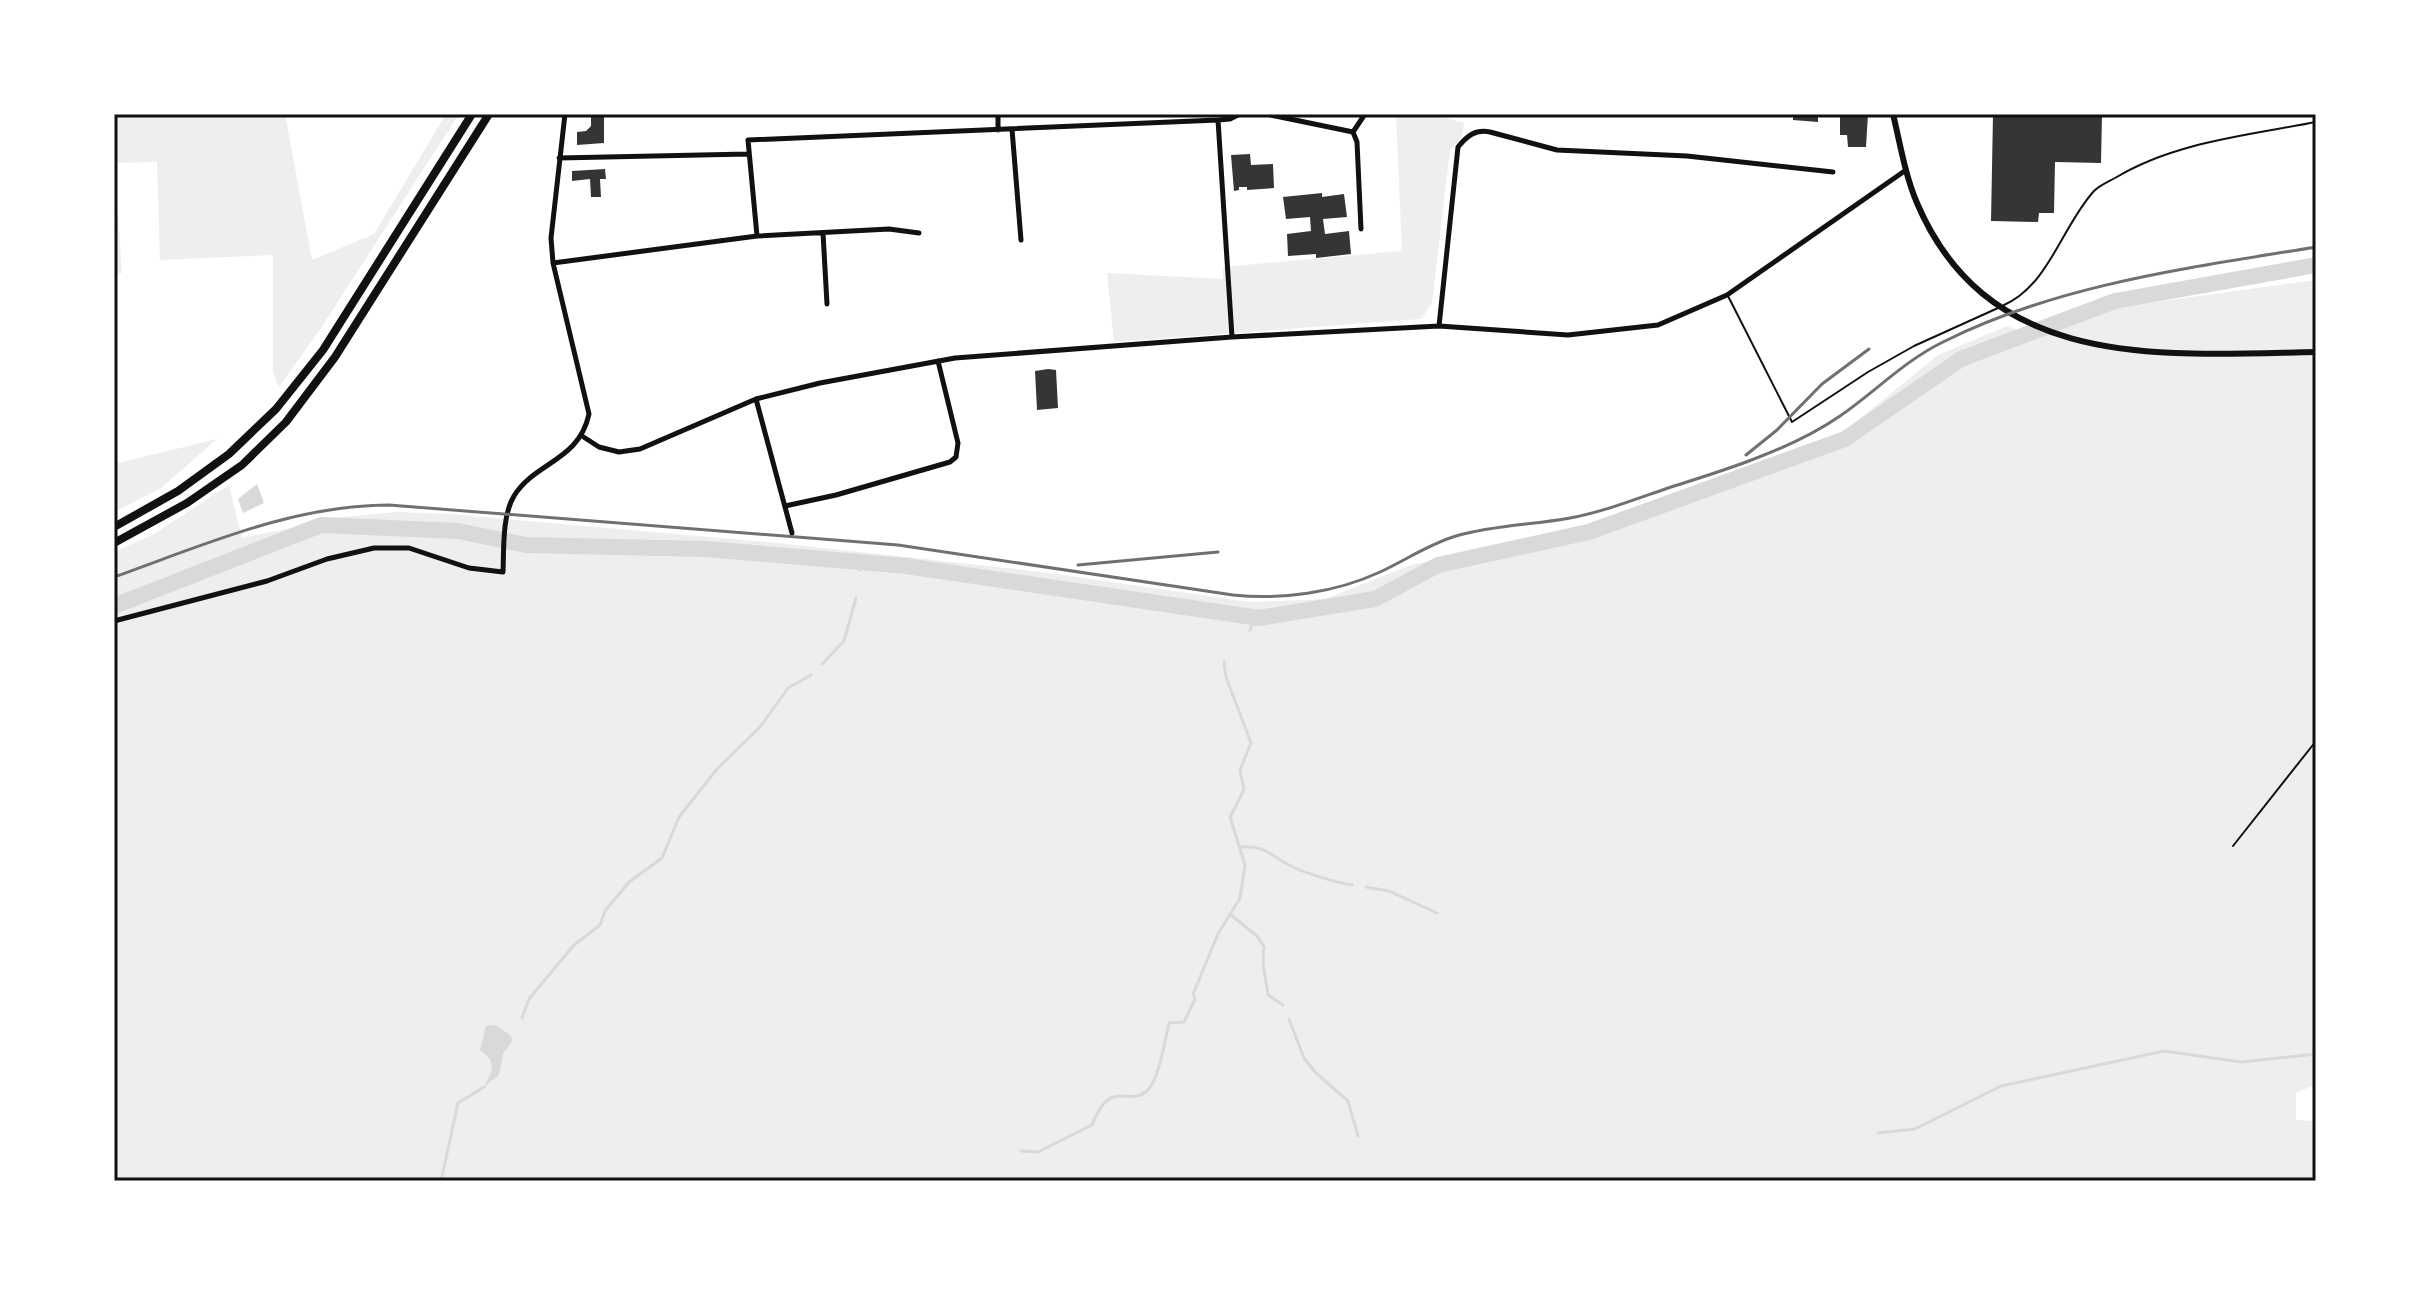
<svg xmlns="http://www.w3.org/2000/svg" width="2430" height="1295" font-family="Inter,sans-serif">
  <style>
    .green { fill: #eee }
    .water { fill: #d9d9d9 }
    .lines { fill: none; stroke-linecap: round; stroke-linejoin: round }
    .stream { stroke: #d9d9d9; stroke-width: 3 }
    .river { stroke: #d9d9d9; stroke-width: 16 }
    .building { fill: #353535 }
    .path { stroke: #111; stroke-width: 2 }
    .service { stroke: #111; stroke-width: 2 }
    .minor { stroke: #111; stroke-width: 5 }
    .tertiary { stroke: #111; stroke-width: 6 }
    .trunk { stroke: #111; stroke-width: 8 }
    .rail { stroke: #707070; stroke-width: 3 }
    .neatline { fill: none; stroke: #111; stroke-width: 3 }
  </style>
  <rect width="100%" height="100%" fill="#fff"/>
  <path class="green" d="M114,114H285L312,260L374,234L446,114H459L321,328L279,387L273,372V255L160,260L157,162L114,163Z
    M1396,114H1432L1464,123L1462,136L1450,150L1432,303L1421,319L1114,342L1107,273L1223,279V267L1402,251Z
    M114,212H118L122,273H114Z
    M2316,280V1084L2296,1093V1120L2316,1121V1181H114V552L154,534L229,485L242,538L343,517L398,512L450,514L778,543L1043,572L1249,602L1325,599L1408,566L1586,524L1840,435L1938,355L2007,326L2032,336L2119,307Z
    M217,439L161,488L114,512V464Z"/>
  <path class="water" d="M257,484L264,503L243,513L238,499Z
    M495,1025L509,1034L513,1040L503,1054L499,1075L484,1087L492,1070L490,1059L480,1050L486,1026Z"/>
  <g class="lines">
    <path class="stream" d="M860,570L861,562
      M1250,630L1254,618
      M822,664L844,641L856,598
      M1241,847C1266,845 1269,855 1289,865C1304,873 1334,882 1352,885
      M1366,887L1389,891L1437,913
      M1231,915L1257,936L1264,947C1261,964 1266,978 1268,995L1283,1005
      M522,1018L529,999L574,945L600,925L605,911L629,882L662,858L679,817L717,769L760,727L788,688L811,675
      M1289,1019L1304,1058L1315,1072L1348,1101L1358,1136
      M1878,1133L1915,1129L2001,1086L2164,1051L2241,1062L2316,1054
      M1021,1151L1038,1152L1092,1125C1111,1076 1127,1108 1147,1091C1159,1080 1165,1040 1169,1023L1184,1022L1195,999L1193,994L1218,934L1240,898L1245,865L1230,817L1244,790L1240,770L1251,743L1226,677L1224,662
      M441,1181L458,1103L484,1087"/>
    <path class="river" d="M114,606L321,525L458,531L526,545L707,549L906,566L1259,618L1375,599L1438,565L1589,532L1845,439L1961,359L2115,301L2316,265"/>
  </g>
  <path class="building" d="M1793,114H1818V122L1793,120Z
    M1847,114H1868L1866,147H1848L1847,135H1840V116L1847,117Z
    M1993,114H2102L2101,163L2055,162L2054,213H2039L2038,222L1991,221Z
    M604,116V143L577,145V132L586,131L591,126V117Z
    M1250,154L1251,165L1273,164L1274,188L1247,190V187H1239V190L1234,191L1231,155Z
    M605,169L606,179H600L601,197H591L590,179L572,181V171Z
    M1322,193V197L1344,194L1347,217L1323,219L1325,234L1349,231L1351,254L1316,258V254L1288,256L1287,234L1311,231L1310,217L1286,219L1283,197Z
    M1048,369L1056,370L1058,408L1037,410L1035,371Z"/>
  <g class="lines">
    <path class="path" d="M2233,846L2316,741"/>
    <path class="service" d="M1728,296L1792,422L1868,372L1914,346L1998,308
      M2004,305C2049,285 2062,226 2094,191C2100,185 2108,182 2115,178C2174,142 2249,135 2316,122"/>
    <path class="minor" d="M1266,114L1353,132L1357,142L1361,229
      M1218,120L1232,337
      M1012,129L1021,240
      M998,130V114
      M1353,132L1365,114
      M559,158L748,154
      M823,233L827,304
      M757,236L748,140L1218,120L1230,119L1240,114
      M553,263L757,236L889,229L919,233
      M1439,326L1458,147C1467,136 1475,129 1490,132L1557,150L1687,156L1833,172
      M756,399L792,533
      M582,436L599,447L619,452L640,449L756,399L820,383L955,358L1232,337L1439,326L1568,335L1658,325L1727,295L1906,170
      M785,506L836,495L950,462L956,457L958,443L938,361
      M114,621L267,581L327,559L374,548H409L469,568L503,572C504,549 502,516 514,496C535,462 579,461 589,414L553,263L551,238L565,114"/>
    <path class="tertiary" d="M1893,114C1900,143 1905,175 1917,203C1989,372 2162,355 2316,352"/>
    <path class="trunk" d="M114,527L178,491L229,454L276,409L323,350L472,114
      M114,543L187,503L242,465L286,422L335,357L489,114"/>
    <path class="rail" d="M1746,455L1777,430L1822,384L1869,349
      M1078,565L1218,552
      M114,577C204,545 293,505 389,505L898,545L1233,595C1281,600 1335,593 1380,572C1406,560 1429,544 1456,536C1494,525 1532,525 1570,518C1603,512 1636,499 1668,488C1696,479 1726,470 1754,459C1783,448 1814,434 1840,416C1875,392 1904,361 1943,342C2059,284 2189,268 2316,247"/>
  </g>
  <rect width="2430" height="1295" fill="none" stroke="#ffffff" stroke-width="232"/>
  <rect x="116" y="116" width="2198" height="1063" class="neatline"/>
</svg>
